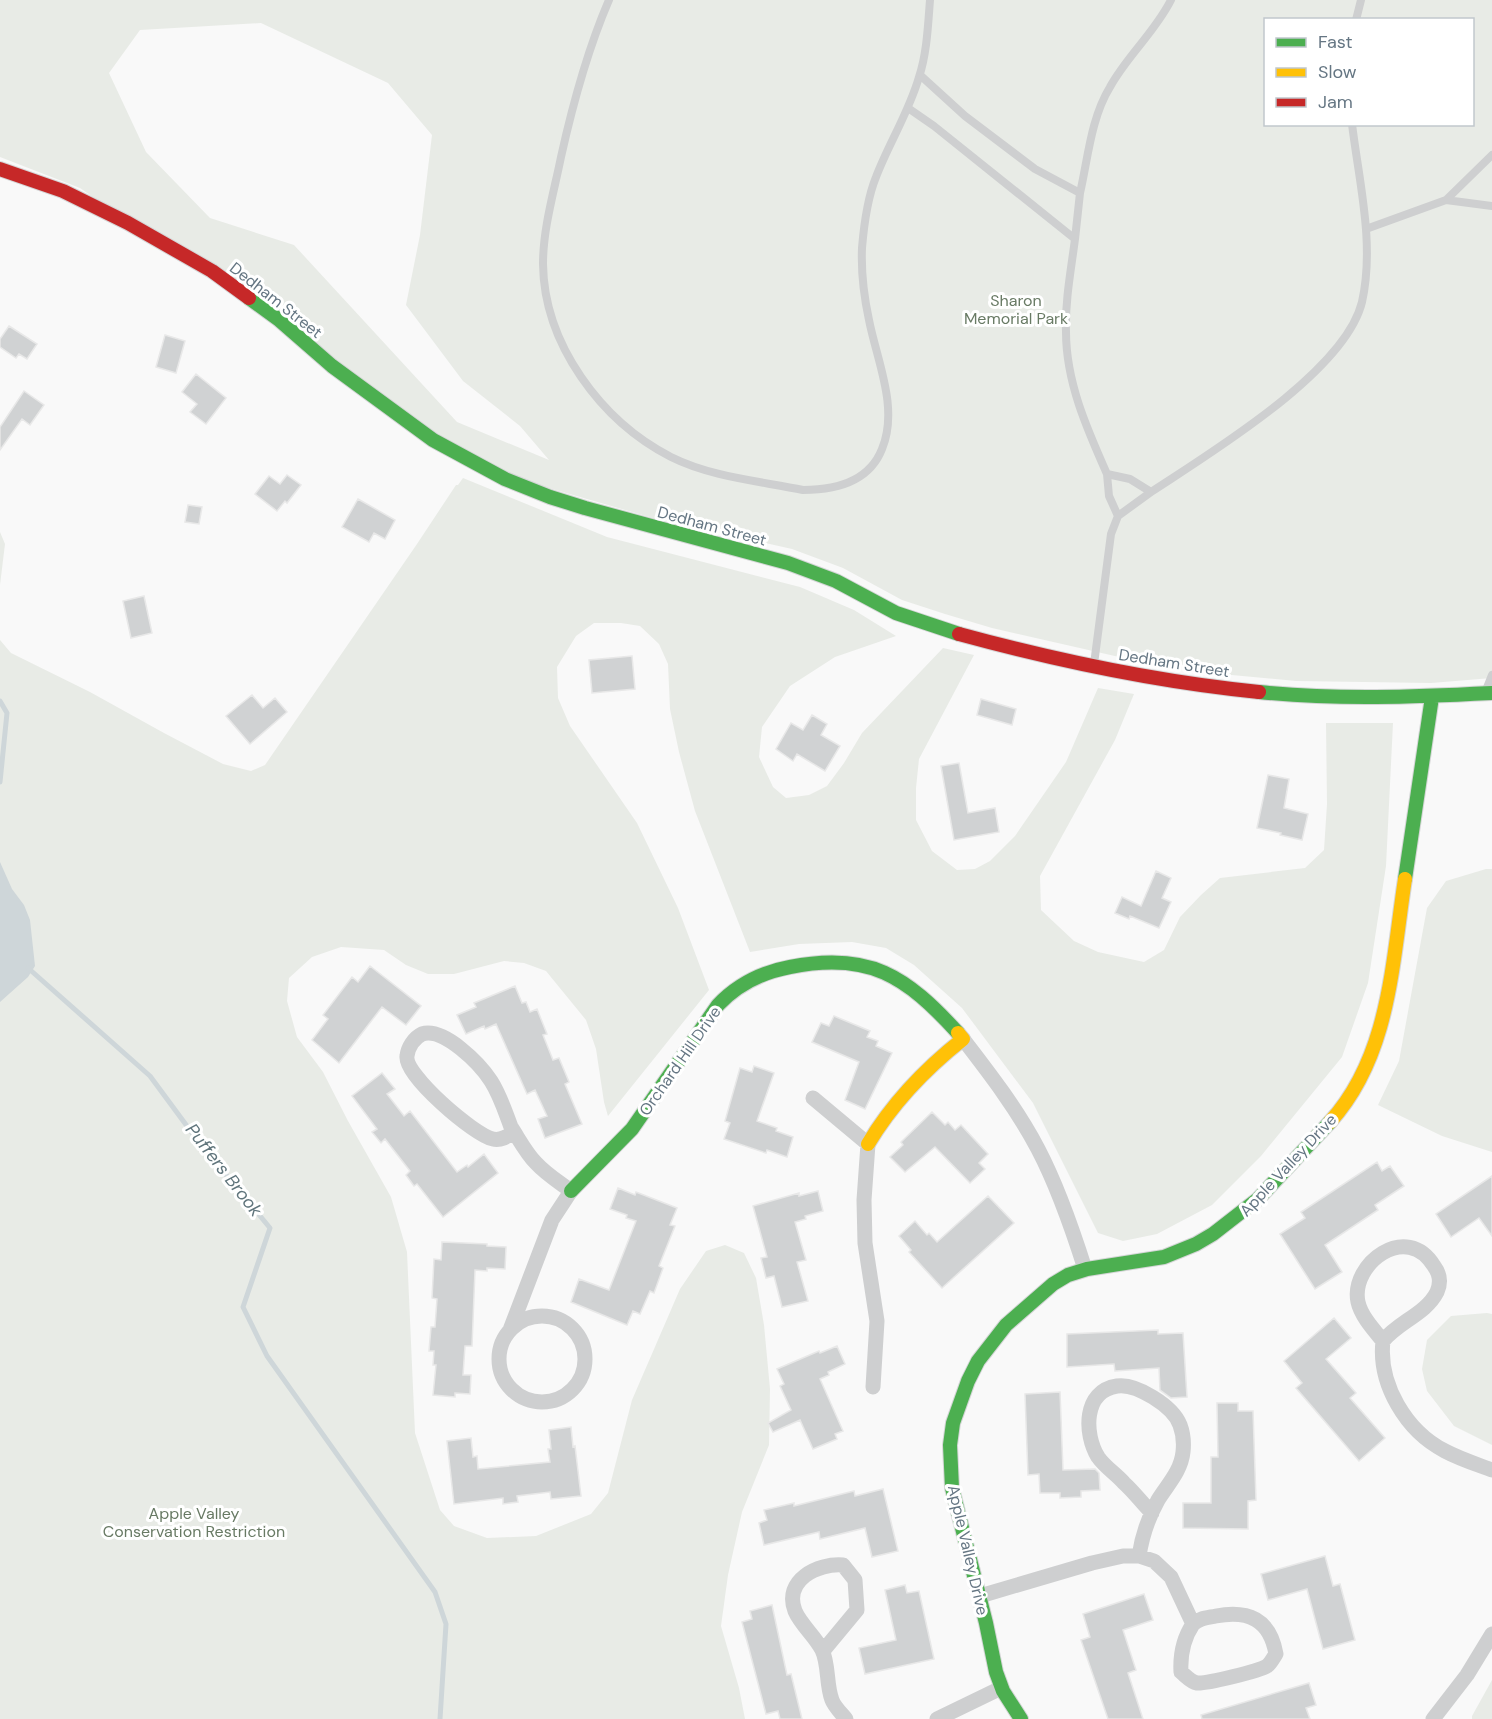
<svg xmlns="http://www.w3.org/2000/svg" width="1492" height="1719" font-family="'DM Sans',sans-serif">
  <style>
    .green { fill: #e8ebe6; fill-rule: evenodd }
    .water { fill: #ced6d9 }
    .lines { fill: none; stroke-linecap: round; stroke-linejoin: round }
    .stream { stroke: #ced6d9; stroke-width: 5 }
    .building { fill: #d0d2d3; stroke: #e8e8e8; stroke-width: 1.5 }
    .fast-casing { stroke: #d5d6d7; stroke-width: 16 }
    .slow-casing { stroke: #d5d6d7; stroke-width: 16 }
    .jam-casing { stroke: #d5d6d7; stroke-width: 16 }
    .lane { stroke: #cecfd0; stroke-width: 8 }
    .street { stroke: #cecfd0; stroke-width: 15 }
    .fast { stroke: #4caf50; stroke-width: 14 }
    .slow { stroke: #ffc107; stroke-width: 14 }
    .jam { stroke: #c62828; stroke-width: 14 }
    .labels { text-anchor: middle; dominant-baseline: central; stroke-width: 6; stroke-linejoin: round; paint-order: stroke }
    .street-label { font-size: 16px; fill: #657683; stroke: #fff }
    .park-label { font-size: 16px; fill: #687a64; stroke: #fff }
    .water-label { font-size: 18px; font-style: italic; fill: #60757c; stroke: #fff }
  </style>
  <rect width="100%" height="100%" fill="#f9f9f9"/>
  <path class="green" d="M0,0H1492V678L1431,683L1296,681L1221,674L1128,659L992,628L945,614L902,600L843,568L792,549L653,518L521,480L455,450L80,188L0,157ZM1266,20H1472V124H1266ZM261,23L388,83L432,135L420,235L406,305L463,381L520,426L549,460L457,422L294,245L210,218L146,152L109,73L140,30Z
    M463,478L607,537L800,587L854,610L896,636L835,657L790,686L762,727L759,757L773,787L786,798L809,795L827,786L844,763L862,733L943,648L974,655L919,759L916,788V820L932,851L957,870L975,869L990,861L1015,836L1066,762L1098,688L1134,694L1115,740L1040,876L1041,910L1074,941L1098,952L1144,962L1164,950L1180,917L1201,895L1220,878L1305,868L1324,850L1327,804L1326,723H1393L1386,866L1368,983L1342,1057L1261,1156L1212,1205L1157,1234L1123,1241L1098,1233L1033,1103L962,1008L914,965L886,948L852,942L799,944L750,952L695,811L679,752L670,709L668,664L659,644L640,626L621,623H594L576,636L557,667L558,698L570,726L637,823L678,908L709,990L608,1116L604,1102L596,1049L586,1020L546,971L524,963L504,961L454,974H428L406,965L384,950L341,947L312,957L289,978L287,1001L297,1037L323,1072L348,1121L391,1197L407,1252L415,1433L440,1510L454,1526L487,1538L536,1536L591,1514L608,1493L632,1400L680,1289L706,1251L725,1245L744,1253L756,1278L764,1325L770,1389L769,1445L742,1512L728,1575L721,1626L739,1688L745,1719H0V640L11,653L90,692L164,733L223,764L251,771L265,765L417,544L456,485H458Z
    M0,532L5,544L0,585Z
    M1486,869H1492V1152L1442,1136L1378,1105L1399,1061L1427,908L1446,881Z
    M1487,1313L1492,1314V1445L1454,1426L1427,1391L1422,1369L1427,1340L1451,1316Z
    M1492,1680V1719H1472V1716Z"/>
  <path class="water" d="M0,862L12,889L24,905L30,920L35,966L28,977L0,1002Z"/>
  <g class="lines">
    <path class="stream" d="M0,701L7,713L0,782
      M28,968L150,1076L198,1141L270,1228L243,1307L267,1356L435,1592L446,1624L440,1719"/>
  </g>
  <path class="building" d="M9,326L37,344L27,359L19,354L16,358L0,347V339Z
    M165,335L185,341L176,373L156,367Z
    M196,374L226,398L206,424L190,412L197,404L182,392Z
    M24,391L44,405L30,425L22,419L0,450V427Z
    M287,475L301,485L287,503L285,501L277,511L255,494L269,476L280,484Z
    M358,499L395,520L385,539L374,533L369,542L342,527Z
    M188,505L202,507L199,524L185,522Z
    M144,596L152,633L131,638L123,601Z
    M632,656L635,689L592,693L589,660Z
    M252,695L263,708L275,698L287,712L250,744L226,716Z
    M981,699L1016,709L1012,725L977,715Z
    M812,715L827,724L821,735L840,746L825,771L797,754L793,761L776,749L791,723L803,730Z
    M959,763L968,813L995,808L999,832L954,840L941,766Z
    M1268,775L1289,779L1284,808L1308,814L1302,840L1280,835L1281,833L1257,828Z
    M1156,871L1171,878L1162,898L1171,902L1159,928L1130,916L1129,919L1115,913L1122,897L1141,906Z
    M370,966L421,1006L406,1025L382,1007L339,1063L312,1040L328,1019L323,1015L352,977L358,982Z
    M515,986L522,1003L526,1002L530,1012L537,1009L547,1034L543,1035L553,1060L559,1058L569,1082L565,1084L582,1124L545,1138L538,1119L547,1116L535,1090L527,1094L496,1024L485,1029L484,1026L466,1034L457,1015L476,1007L474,1003Z
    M834,1016L870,1031L867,1037L878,1041L876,1046L892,1053L865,1109L845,1100L859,1062L812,1042L821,1023L829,1026Z
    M754,1066L774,1073L757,1121L777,1128L776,1131L793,1137L787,1157L767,1150L766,1153L724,1139L730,1123L725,1121L740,1068L752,1072Z
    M382,1073L395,1089L387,1094L404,1116L410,1111L457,1172L467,1165L468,1167L484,1154L498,1173L443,1217L417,1184L414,1186L406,1175L410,1171L385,1139L381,1143L372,1132L377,1129L352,1096Z
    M932,1112L945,1125L948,1122L955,1130L961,1125L988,1154L979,1163L985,1169L970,1183L935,1147L905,1172L890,1157L903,1145L901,1142Z
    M1377,1162L1382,1171L1390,1166L1404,1186L1375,1205L1378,1210L1325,1245L1342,1272L1315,1289L1280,1234L1305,1218L1301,1212Z
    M1492,1176V1236L1479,1218L1451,1237L1436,1214Z
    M618,1188L635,1195L636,1192L677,1208L670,1225L675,1226L659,1266L663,1268L654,1293L650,1291L640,1314L633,1311L627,1325L571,1302L579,1279L609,1290L636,1221L626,1218L627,1215L610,1209Z
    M818,1191L823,1211L805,1216L806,1219L795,1222L806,1260L797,1262L808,1301L782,1307L774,1276L766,1278L761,1258L767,1257L753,1206L799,1193V1196Z
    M988,1196L1014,1223L942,1288L909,1252L911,1250L899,1236L915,1221L927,1235L929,1233L937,1242Z
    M442,1242L487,1244V1246L506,1247L505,1269L487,1268V1271L475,1270L472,1346H465L463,1375H471L470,1394L455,1393V1397L433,1395L436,1365H433L434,1351H429L431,1327H435L437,1299L432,1298L434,1259L441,1260Z
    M1334,1318L1351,1338L1326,1359L1356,1393L1350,1398L1385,1438L1359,1461L1296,1388L1302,1383L1284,1361Z
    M1158,1330V1334L1183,1333L1187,1397L1171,1398L1160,1390L1159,1368L1115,1371L1114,1364L1067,1367V1334Z
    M837,1346L845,1364L828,1372L829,1375L820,1379L843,1431L835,1434L837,1439L813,1449L800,1420L773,1432L768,1423L791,1410L780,1386L784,1384L777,1369L819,1351L820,1353Z
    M1060,1392L1063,1470L1095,1469L1099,1473L1100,1490L1081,1491V1497L1060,1498V1493H1040L1039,1474L1028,1475L1025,1394Z
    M1217,1403H1238V1411H1253L1256,1500L1248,1501V1529L1183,1528V1503H1211V1457H1218Z
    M571,1427L573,1447L575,1446L581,1496L551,1499L550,1492L517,1496L518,1502L503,1504V1498L454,1504L447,1441L471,1438L473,1457L477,1456L478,1469L550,1462L548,1449H551L549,1430Z
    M883,1489L898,1551L872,1557L865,1528L820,1539L819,1532L764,1545L759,1523L767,1520L764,1510L794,1503V1506L854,1491L855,1496Z
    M1325,1556L1333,1586L1340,1584L1355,1640L1323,1649L1307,1589L1268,1600L1261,1574Z
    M905,1585L907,1593L919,1591L934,1659L865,1674L859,1648L896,1640L885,1590Z
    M1144,1594L1153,1620L1123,1630L1136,1670L1128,1673L1143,1719H1108L1081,1640L1090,1637L1083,1614Z
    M772,1605L787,1675L791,1674L802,1719H780L778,1711L766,1714L742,1622L752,1619L750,1611Z
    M1309,1683L1316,1705L1306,1708L1310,1719H1202L1201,1715Z"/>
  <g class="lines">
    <defs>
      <path id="fast" d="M249,298L278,319L332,366L433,440L505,479L550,497L585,508L788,563L836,581L896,613L959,634
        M1259,692C1337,700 1414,697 1492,693
        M1405,879L1432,697
        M571,1191L632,1129L718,1005C737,985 763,972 790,967C869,951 906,976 958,1033
        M1021,1719L1003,1691L996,1672L986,1623L952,1488L950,1445L953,1423L968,1381L978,1361L1006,1325L1053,1284L1068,1275L1087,1269L1164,1257L1196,1244L1213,1234L1258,1199L1330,1122"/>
      <path id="slow" d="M1330,1122C1390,1056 1392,963 1405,879
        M868,1144C893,1102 925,1069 963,1039L958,1033"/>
      <path id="jam" d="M0,169L63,191L128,223L212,271L249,298
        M959,634C1058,661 1158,682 1259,692"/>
    </defs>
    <use href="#fast" class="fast-casing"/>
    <use href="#slow" class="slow-casing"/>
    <use href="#jam" class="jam-casing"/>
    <path class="lane" d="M609,0C587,51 573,103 561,157C554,192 543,228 543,264C544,344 601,421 671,457C711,477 759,481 803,490C835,490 869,482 882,449C899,408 877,361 869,320C864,297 861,272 862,248C864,224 867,199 876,177C889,143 909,112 919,77C927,53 928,25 930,0
      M1356,20L1361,0
      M908,108L934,126L1075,239L1080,193L1035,169L965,116L920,75
      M1492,155L1446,200L1492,206
      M1080,193C1088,158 1091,118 1110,87C1127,56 1155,32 1171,0
      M1366,229L1446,200
      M1075,239C1071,270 1065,301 1066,332C1066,382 1087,429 1107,474L1130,479L1151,492C1210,453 1345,372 1362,302C1375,244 1359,182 1352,124
      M1107,474L1109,496L1118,516L1151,492
      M1094,664L1111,534L1118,516
      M1486,690L1492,675"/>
    <path class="street" d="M963,1039C990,1074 1017,1109 1038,1149C1058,1187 1072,1228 1085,1269
      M813,1098L868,1144L864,1200L865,1243L877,1321L873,1387
      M499 1359a43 43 0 1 1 86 0a43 43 0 1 1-86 0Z
      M510,1330L552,1220L571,1191C559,1182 546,1174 536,1163C526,1153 519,1139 511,1127C505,1111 500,1095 491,1081C480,1064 444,1027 422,1034C414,1038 408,1047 407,1056C404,1075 474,1135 493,1139C501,1141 508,1136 514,1132
      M1383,1341C1374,1330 1361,1316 1358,1302C1350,1264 1407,1221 1434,1266C1440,1274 1441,1283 1437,1292C1426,1314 1398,1322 1383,1341C1378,1384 1406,1431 1445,1451C1460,1459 1476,1464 1492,1470
      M1139,1556C1142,1536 1148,1518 1158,1500C1168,1484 1181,1471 1183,1452C1184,1443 1183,1433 1180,1425C1173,1406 1136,1383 1117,1386C1083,1391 1084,1434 1098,1457C1105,1467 1116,1474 1124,1483C1134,1492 1142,1503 1152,1513
      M980,1596L1092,1563L1123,1556H1139L1154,1561L1171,1577L1193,1624C1183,1639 1180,1654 1181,1672C1186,1676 1191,1682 1197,1683C1206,1684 1259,1671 1267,1666C1271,1663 1273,1658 1276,1654C1270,1619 1248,1610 1216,1616C1206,1618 1200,1618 1193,1624
      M823,1651L857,1610L855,1580L843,1565C818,1563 783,1580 795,1611C801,1625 815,1636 822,1650C829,1664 826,1685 832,1700C834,1706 841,1713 846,1719
      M937,1719L1001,1688
      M1433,1719L1467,1675L1492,1634"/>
    <use href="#fast" class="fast"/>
    <use href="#slow" class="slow"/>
    <use href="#jam" class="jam"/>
  </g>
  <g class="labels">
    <g class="street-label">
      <text transform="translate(276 300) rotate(38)">Dedham Street</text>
      <text transform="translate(712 526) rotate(15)">Dedham Street</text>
      <text transform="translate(1174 663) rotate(9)">Dedham Street</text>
      <text transform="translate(680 1061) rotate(-55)">Orchard Hill Drive</text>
      <text transform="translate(1288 1165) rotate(-47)">Apple Valley Drive</text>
      <text transform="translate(968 1550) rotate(77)">Apple Valley Drive</text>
    </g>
    <g class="park-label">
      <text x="1016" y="300">Sharon<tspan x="1016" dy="18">Memorial Park</tspan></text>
      <text x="194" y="1513">Apple Valley<tspan x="194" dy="18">Conservation Restriction</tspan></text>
    </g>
    <g class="water-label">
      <text transform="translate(224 1170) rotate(52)">Puffers Brook</text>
    </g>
  </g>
  <rect x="1264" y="18" width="210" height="108" fill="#ffffff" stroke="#c1c8cd" stroke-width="1.5"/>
  <rect x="1276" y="38" width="30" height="9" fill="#4caf50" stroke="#c1c8cd" stroke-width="1.5"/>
  <text x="1318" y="48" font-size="18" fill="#657683">Fast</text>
  <rect x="1276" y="68" width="30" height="9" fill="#ffc107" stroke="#c1c8cd" stroke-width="1.5"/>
  <text x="1318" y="78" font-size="18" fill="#657683">Slow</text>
  <rect x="1276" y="98" width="30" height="9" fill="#c62828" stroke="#c1c8cd" stroke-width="1.5"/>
  <text x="1318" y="108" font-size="18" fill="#657683">Jam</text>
</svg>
